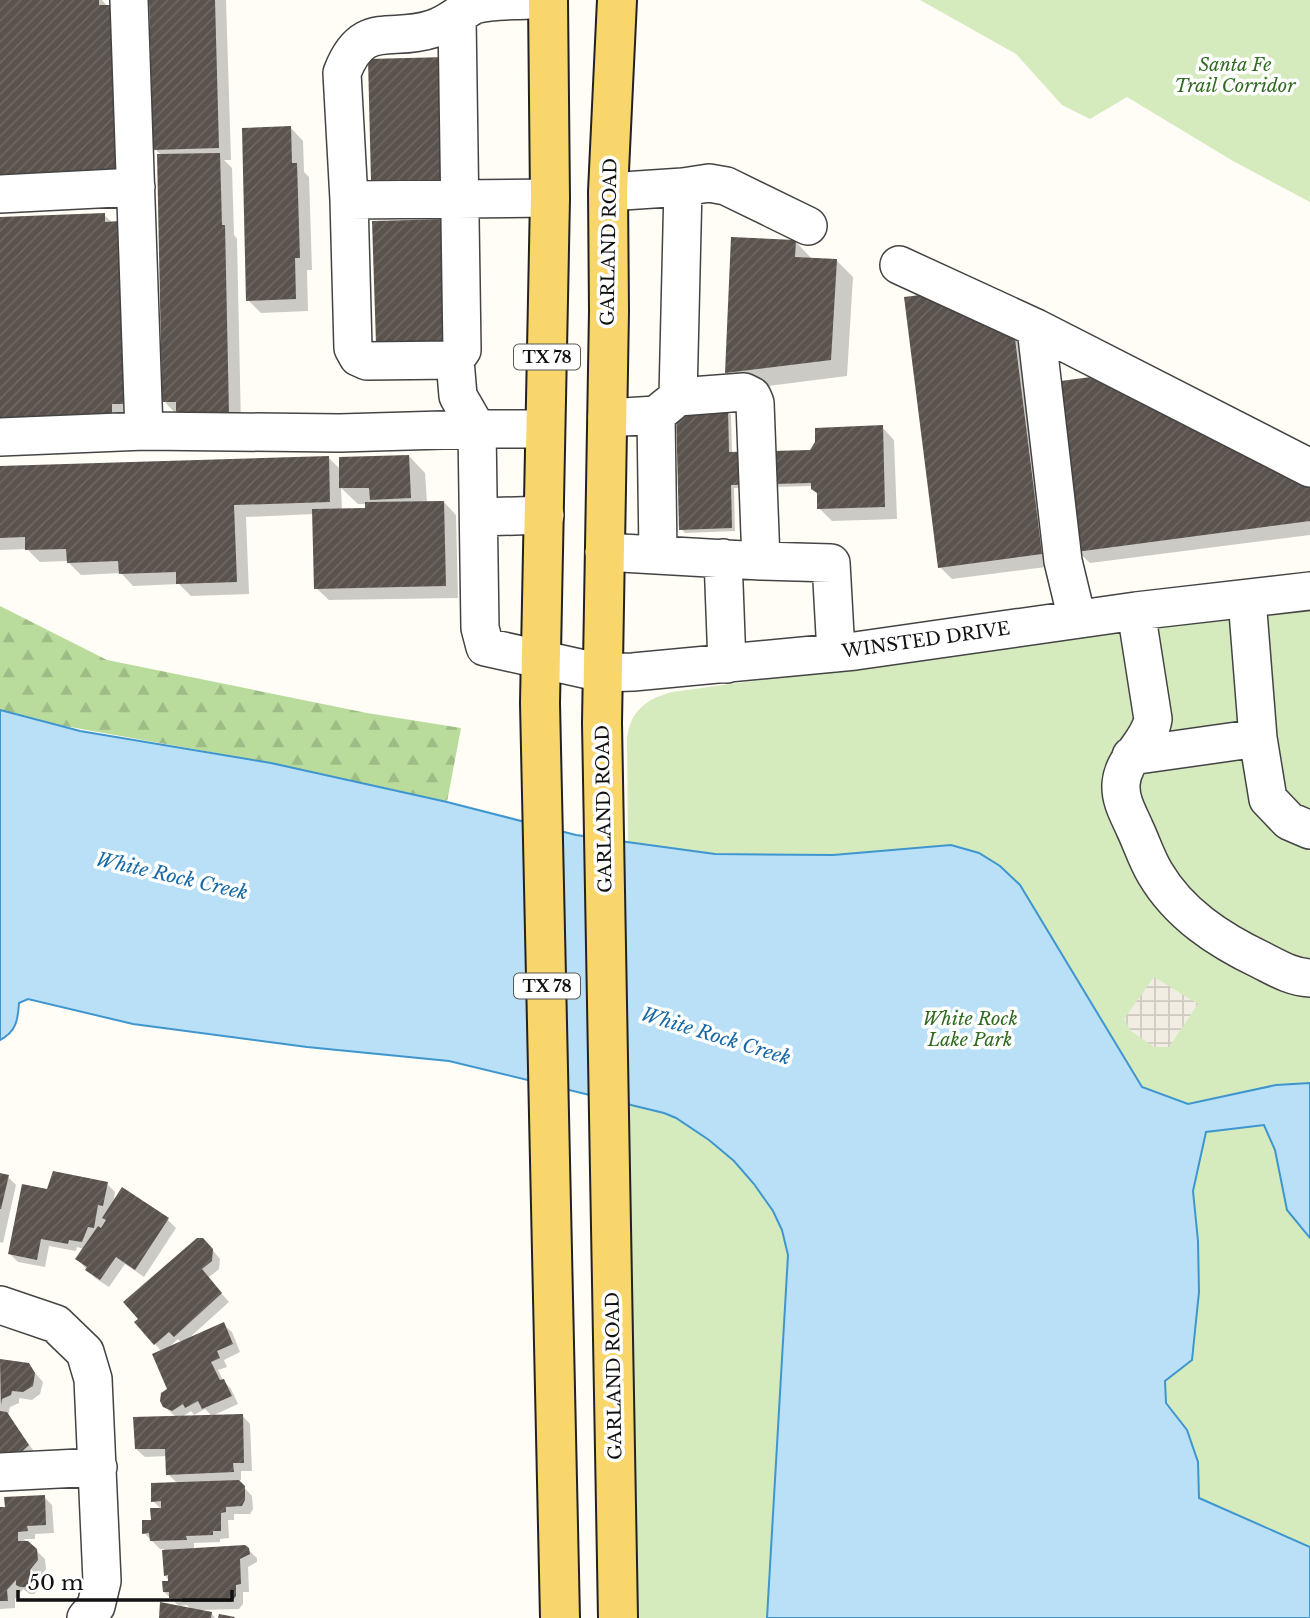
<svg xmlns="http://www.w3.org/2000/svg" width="1310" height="1618" font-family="'Libre Baskerville',serif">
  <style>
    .grass { fill: #d5ebbd }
    .forest { fill: url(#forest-firs) }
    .plaza { fill: url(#plaza-grid) }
    .water { fill: #b9e0f7; stroke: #3f96cf; stroke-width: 2 }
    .shadow { fill: #0003; fill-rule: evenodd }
    .building { fill: url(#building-hatch) }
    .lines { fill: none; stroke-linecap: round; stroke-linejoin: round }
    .minor-casing { stroke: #444; stroke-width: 40 }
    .major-casing { stroke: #222; stroke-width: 42 }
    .minor { stroke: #fff; stroke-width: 37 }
    .major { stroke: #f9d66b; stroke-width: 38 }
    .labels { text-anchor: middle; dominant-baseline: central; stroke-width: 7; stroke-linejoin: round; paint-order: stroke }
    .shield { fill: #fff; stroke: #585858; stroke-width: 2 }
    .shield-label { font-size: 16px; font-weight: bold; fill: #111 }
    .park-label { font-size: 18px; font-style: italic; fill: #2f6b1f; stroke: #fff }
    .street-label { font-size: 18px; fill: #111; stroke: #fff }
    .water-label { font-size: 19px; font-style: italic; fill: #1768a6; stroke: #fff }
  </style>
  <defs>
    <pattern id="forest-firs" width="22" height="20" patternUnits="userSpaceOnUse" patternTransform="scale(1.75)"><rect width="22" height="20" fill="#b9dc9c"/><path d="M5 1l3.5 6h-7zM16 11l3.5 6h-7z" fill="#9ebc85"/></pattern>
    <pattern id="plaza-grid" width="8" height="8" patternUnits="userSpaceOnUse" patternTransform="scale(1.75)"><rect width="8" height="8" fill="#f1ede2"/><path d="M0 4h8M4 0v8" fill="none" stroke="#cecac1"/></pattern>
    <pattern id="building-hatch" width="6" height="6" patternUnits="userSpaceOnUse" patternTransform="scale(1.75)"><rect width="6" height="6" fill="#5a524d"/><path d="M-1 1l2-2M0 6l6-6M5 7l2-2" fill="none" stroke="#6d6662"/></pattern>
  </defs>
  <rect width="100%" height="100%" fill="#fffdf5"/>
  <path class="grass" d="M920,0H1310V202L1233,161L1127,97L1090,119L1062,105L1016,54Z
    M1310,606V1618H635C629,1325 630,1032 627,739C630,711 646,699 672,692Z"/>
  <path class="forest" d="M0,606L107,660L367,713L461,728L447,802L271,763L59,725L0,710Z"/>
  <path class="plaza" d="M1154,977L1198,1004L1169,1047H1154L1131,1031L1124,1019Z"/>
  <path class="water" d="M0,710L80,731L271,763L447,802L576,835L715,854L833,855L951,845L979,853L1000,866L1020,885L1142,1087L1188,1104L1276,1085L1310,1083V1238L1287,1210L1275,1150L1264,1125L1206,1132L1193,1191L1198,1241L1199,1292L1192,1360L1165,1381L1166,1403L1187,1430L1198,1462L1199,1498L1310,1547V1618H767L788,1255L782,1230L773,1211L754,1184L734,1161L709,1140L676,1118L664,1113L449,1061L307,1047L133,1024L28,999L19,1003C18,1020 16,1032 0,1040Z"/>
  <path class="shadow" d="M0,0H102L108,7Z
    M150,0H226L231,160H224L232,168L234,235L237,239L241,426L176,414L164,401L162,156L155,149Z
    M291,128L303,141L304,172L309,177L312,270H307L308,311L261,313L248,300Z
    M104,215L113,223L137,416L0,434V219Z
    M796,242L812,259L837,261L853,277L847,376L743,389L726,373Z
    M1013,333L1026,346L1054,566L952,579L940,567Z
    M727,411L731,415L732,454L811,452L882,427L894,440L897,519L832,521L819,508V494L813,486L734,488L735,531L685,533L681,529Z
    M409,456L425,473L427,503L444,502L456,515L458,598L329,600L316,588L314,514L246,517L249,594L191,596L179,584L133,586L121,573L81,575L67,561L40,562L27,549L0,550V468L328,457L341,470ZM341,488L358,504H367V510H342Z
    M1310,486V535L1090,563L1077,551Z
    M0,1175L8,1177L16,1185L3,1243L0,1242Z
    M107,1184L115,1192L113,1205L123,1190L168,1220L176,1228L144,1277L125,1264L109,1287L95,1278L77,1259L84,1249L77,1247L76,1251L49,1246L45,1267L18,1262L10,1254L48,1191Z
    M211,1248L220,1259L219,1269L208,1278L229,1302L188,1339L223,1324L232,1332L240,1352L224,1360L227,1367L218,1370L223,1380L231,1389L238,1404L212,1416L205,1409L194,1415L191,1411L182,1417L242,1415L250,1424L252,1471H241V1480H237L252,1496L253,1509L250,1514H234V1520H228L229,1538L220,1539V1542L194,1543V1549L244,1546L257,1558V1562L248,1567L249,1592H243V1604L239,1609L200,1610V1611L211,1613L215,1618H161L192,1610L187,1605L179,1606L164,1592L170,1583L165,1575L164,1549H160L144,1533L162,1510L153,1501L178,1484L168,1474L167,1456L145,1457L136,1449L176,1417L164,1406L169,1389L162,1352L155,1344ZM178,1339L182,1343L167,1349Z
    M0,1361L28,1365L43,1382L40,1394L32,1400L19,1398V1403L10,1407L8,1416L36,1454L0,1458Z
    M44,1497L52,1505L54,1533L35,1534V1539H24L45,1559L46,1569L38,1579V1590L34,1594H30L23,1589L15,1599V1608L0,1609V1509Z"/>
  <path class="building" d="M0,0H99V5H113L119,171L0,180Z
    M149,0H215L219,148L153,150Z
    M447,57L450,180L371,182L368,59Z
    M291,126L292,163H297L300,258H295L296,299L246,301L242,128Z
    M220,153L222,225H225L229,414L176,415V402H162L157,154Z
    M105,213V222L119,221L125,404H112V418L0,422V217Z
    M451,219L454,341L376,344L372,221Z
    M731,237L796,240L795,257L837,259L831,360L725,373Z
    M936,293L1014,331L1042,554L938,568L904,297Z
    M1099,376L1310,484V521L1076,552L1053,382Z
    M728,410L729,452L810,450L815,442V428L883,425L885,507L817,509V493L811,489V483L731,485L732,528L679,530L676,411Z
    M409,455L411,498L370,500L369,488H339V457Z
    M329,456L330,502L234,505L237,582L176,584V572L119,574L118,561L67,563L66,549L25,550V537L0,538V466Z
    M444,501L446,586L314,589L312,509L365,508V502Z
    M53,1171L108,1182L103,1206L98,1205L94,1228L88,1227L82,1242L69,1240L68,1244L41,1239L37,1260L8,1254L22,1184L47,1189Z
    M0,1173L9,1175L1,1209H0Z
    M122,1187L169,1218L135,1270L116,1257L100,1280L85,1270L87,1267L75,1259L98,1226L101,1228L106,1220L102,1218Z
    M197,1238H203L213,1249L212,1261L202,1269L222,1293L174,1337L169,1332L154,1345L134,1322L138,1319L123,1302Z
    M224,1322L233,1344L217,1351L220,1358L211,1362L220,1380L224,1379L232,1396L202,1409L198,1401L185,1408L183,1404L172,1411L163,1407L160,1401L161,1393L167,1389L152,1354Z
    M0,1359L29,1363L35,1373L33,1386L23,1392L12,1391L11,1395L2,1399L1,1405Z
    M0,1411L7,1412L29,1445L17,1456L0,1453Z
    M243,1414L244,1463H233L234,1472L166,1475L165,1449H135L133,1417Z
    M239,1480L245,1486V1500L242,1506L226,1507V1512L221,1513V1531H213V1535L186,1536L187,1540L150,1541L149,1533L142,1534V1520H151L150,1508H161V1501L151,1502V1483Z
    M45,1495L46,1525L27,1526L28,1531L18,1532V1541H28L37,1549L38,1560L30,1570L31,1581L25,1587H20L16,1585V1580L7,1590L8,1601H0V1507H5L4,1497Z
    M245,1545L249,1548L250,1554L240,1559L241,1584L236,1585V1596L231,1602H182V1598H169V1592H163L162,1581H168V1575L164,1576L162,1550Z
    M160,1602L212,1612L211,1618H159Z
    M219,1614L235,1617L234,1618H218Z"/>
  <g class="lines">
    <defs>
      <path id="minor" d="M129,0L144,431
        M528,0C511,1 490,0 474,5C459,13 449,24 432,29C391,43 363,18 342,73L349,200L353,348L358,357L367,361L455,360L458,396L477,429H545
        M683,187L709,183L726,186L808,226
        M608,192L683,187L678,397
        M0,194L136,187
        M349,200L550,198
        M899,265L1036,328L1310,468
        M1036,328L1063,561L1077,619
        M455,360L462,350L457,18
        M656,415L658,553
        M0,437L144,431L340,433L477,429L480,628L485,647L602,673L633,672L855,651L1136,611L1310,591
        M480,517L545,515
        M604,552L761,561L755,403L752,396L744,392L678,397L656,415L607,418
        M723,558L727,664
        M761,561L831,563L836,653
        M1247,599L1258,738L1268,799L1289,821L1310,830
        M1136,611L1153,719C1149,744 1123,757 1121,784C1120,801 1129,815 1135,829C1142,844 1147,860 1155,873C1179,914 1219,940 1261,960C1277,968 1291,977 1310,978
        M1131,756L1258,738
        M0,1305L56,1324L85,1352L93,1379L102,1581L96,1606L86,1618
        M0,1472L98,1467"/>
      <path id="major" d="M548,0L550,198L540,703L560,1618
        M617,0L608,192L609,311L602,723L618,1618"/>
    </defs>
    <use href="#minor" class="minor-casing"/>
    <use href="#major" class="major-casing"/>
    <use href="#minor" class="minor"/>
    <use href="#major" class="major"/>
  </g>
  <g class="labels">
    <g class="shield">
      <rect x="514" y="344.5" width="66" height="25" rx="5"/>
      <rect x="514" y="973.5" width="66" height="25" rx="5"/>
    </g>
    <g class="shield-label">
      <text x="547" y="357">TX 78</text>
      <text x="547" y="986">TX 78</text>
    </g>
    <g class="park-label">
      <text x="1235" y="65">Santa Fe<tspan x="1235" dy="21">Trail Corridor</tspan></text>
      <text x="970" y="1019">White Rock<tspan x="970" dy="21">Lake Park</tspan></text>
    </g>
    <g class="street-label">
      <text transform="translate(609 242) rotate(-89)">GARLAND ROAD</text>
      <text transform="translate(926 640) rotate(-8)">WINSTED DRIVE</text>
      <text transform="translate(604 809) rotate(-91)">GARLAND ROAD</text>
      <text transform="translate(614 1376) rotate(-91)">GARLAND ROAD</text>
    </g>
    <g class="water-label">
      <text transform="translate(172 876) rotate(13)">White Rock Creek</text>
      <text transform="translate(716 1036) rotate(17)">White Rock Creek</text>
    </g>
  </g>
  <path d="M18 1590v10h214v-10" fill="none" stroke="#111111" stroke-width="3.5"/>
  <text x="28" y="1590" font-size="21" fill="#111111" stroke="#ffffff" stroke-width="5" paint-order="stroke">50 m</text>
</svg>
